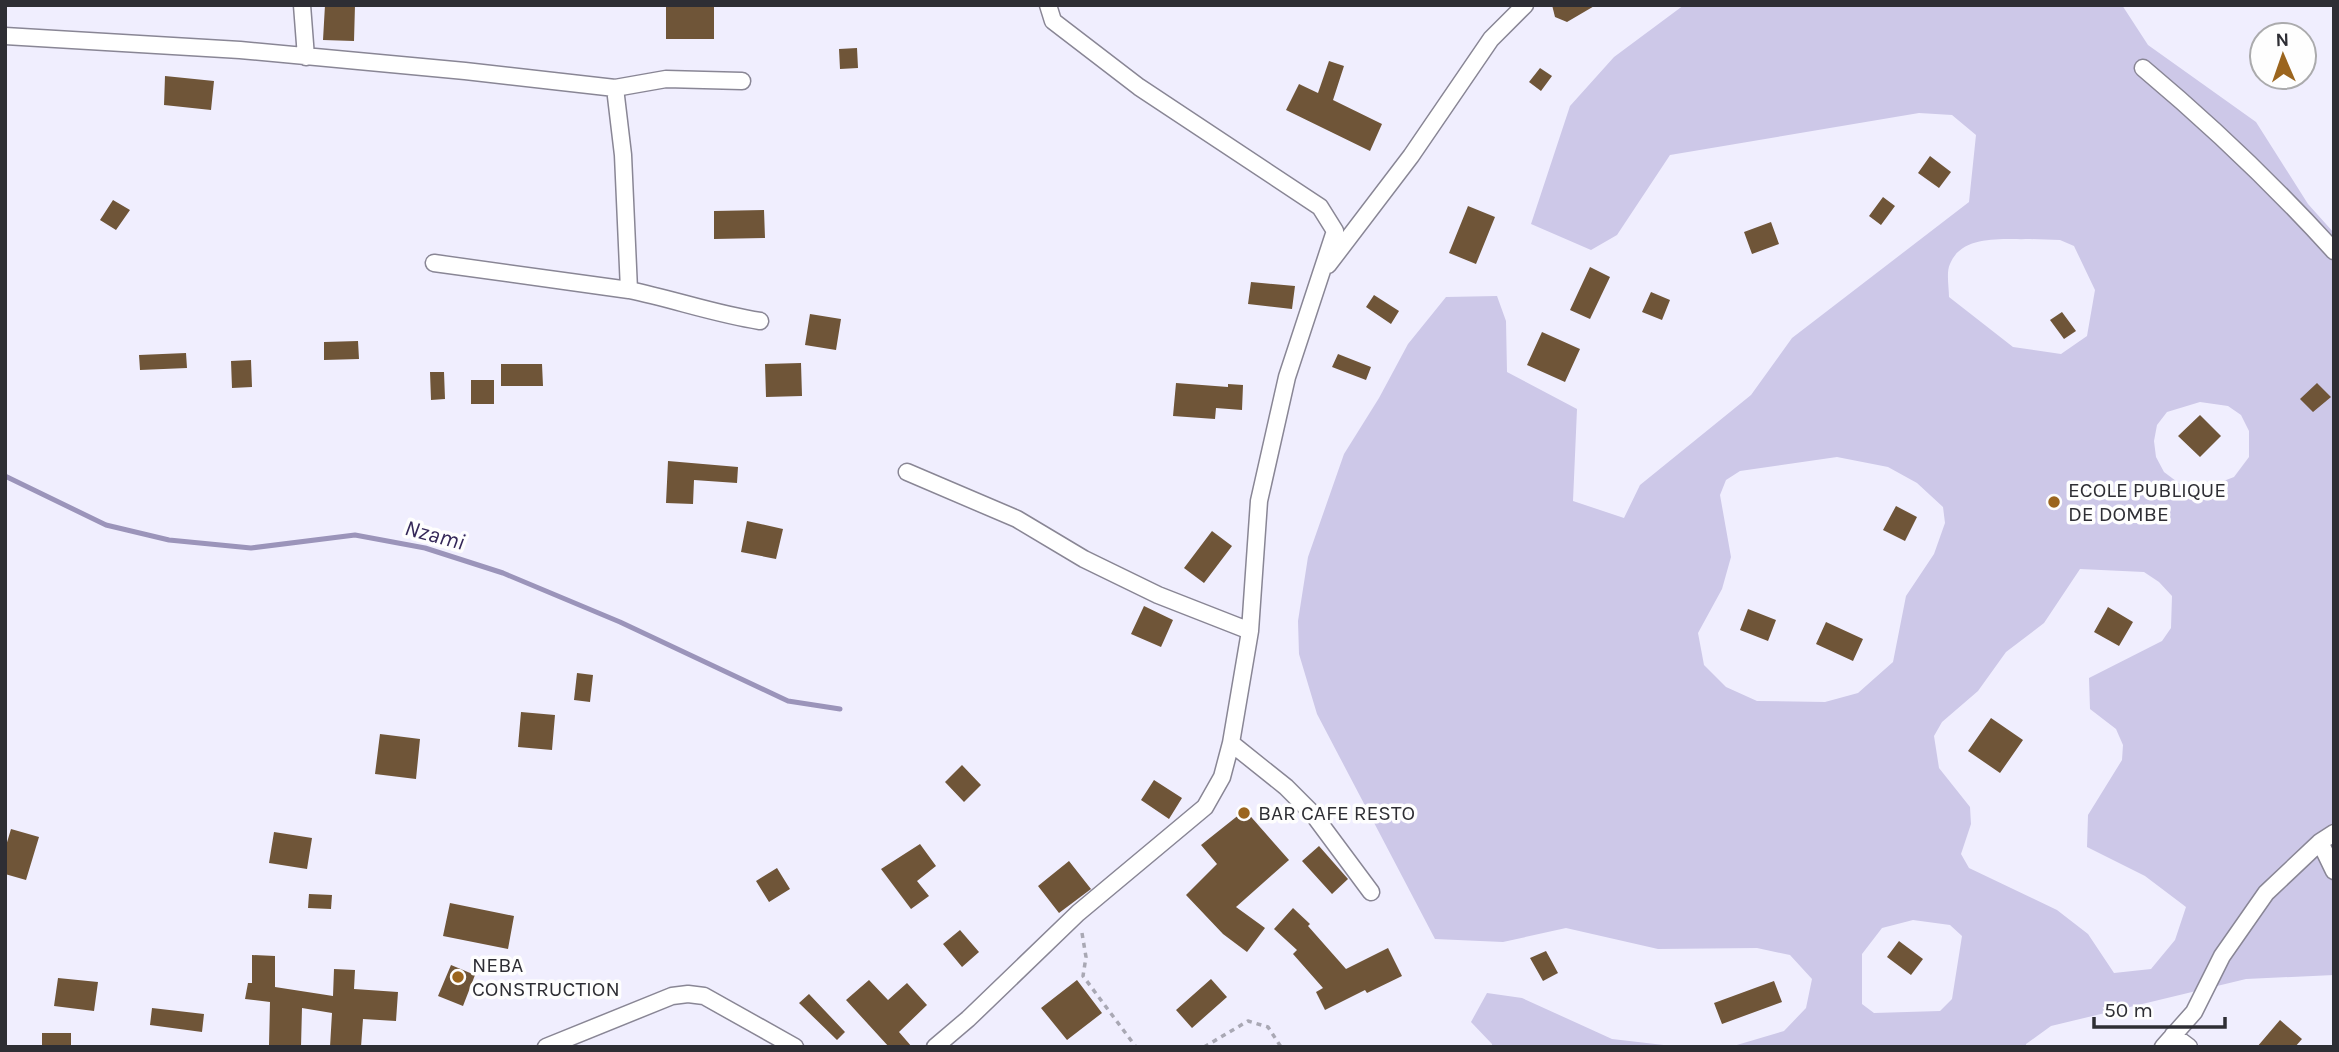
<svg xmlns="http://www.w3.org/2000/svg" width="2339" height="1052" font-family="Karla,sans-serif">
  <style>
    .green { fill: #cdc8e8; fill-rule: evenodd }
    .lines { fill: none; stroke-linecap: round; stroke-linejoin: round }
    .stream { stroke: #9b94ba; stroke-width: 5 }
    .building { fill: #6f5538 }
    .minor-casing { stroke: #898695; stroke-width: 19 }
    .path { stroke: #a9a8b4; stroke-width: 3.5; stroke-dasharray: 5 5; stroke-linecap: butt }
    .minor { stroke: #fff; stroke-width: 16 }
    .poi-dot { fill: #9b651e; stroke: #fefefe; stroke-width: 2.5 }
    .labels { text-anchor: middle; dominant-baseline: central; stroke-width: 7; stroke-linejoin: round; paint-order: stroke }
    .poi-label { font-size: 21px; fill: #2e2e34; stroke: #fefefe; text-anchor: start }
    .water-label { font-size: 23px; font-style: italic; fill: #342758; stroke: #fefefe }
  </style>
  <rect width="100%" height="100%" fill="#f0eefe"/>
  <path class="green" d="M1684,5H2122L2148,45L2256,122L2308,204L2334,233V975L2246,979L2051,1026L2026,1044V1047H1730L1784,1031L1806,1008L1812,979L1790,955L1757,948L1658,949L1566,928L1503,942L1435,939L1317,714L1299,654L1298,621L1308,557L1344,454L1379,398L1408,344L1446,297L1497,296L1506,321L1507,372L1577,409L1573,501L1624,518L1640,485L1751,395L1792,338L1969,202L1976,135L1952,115L1919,113L1670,155L1617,235L1591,250L1531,224L1570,106L1614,57ZM2030,239L2060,240L2074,246L2095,290L2087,336L2061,354L2013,347L1949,297C1949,287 1946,272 1950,264C1962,234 2004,240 2030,239ZM2200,402L2228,406L2241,415L2249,431V457L2234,477L2208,487L2193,489L2184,487L2164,472L2156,457L2154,441L2157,425L2167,412ZM1837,457L1888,467L1917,483L1943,507L1945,523L1934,554L1906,596L1893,662L1858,693L1825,702L1757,701L1726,687L1704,665L1698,633L1722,589L1731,557L1720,495L1726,480L1740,471ZM2080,569L2144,572L2159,582L2172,596L2171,628L2162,641L2089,678L2090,709L2116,729L2123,745L2122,760L2088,815L2087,847L2145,876L2186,907L2175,940L2151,969L2114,973L2088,934L2057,910L1969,868L1961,854L1971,824L1970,807L1939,768L1934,736L1942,722L1978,691L2006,652L2044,623ZM1913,920L1950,925L1962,936L1952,999L1940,1011L1874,1013L1862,1004V954L1882,928Z
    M1487,993L1522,998L1612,1039L1681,1047H1492V1044L1471,1022Z"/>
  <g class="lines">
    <path class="stream" d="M5,476L106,525L169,540L251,548L355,535L425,548L503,573L620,622L788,701L840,709"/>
  </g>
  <path class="building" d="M325,5H355L354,41L323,40Z
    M1552,5H1596L1567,22L1555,17Z
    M666,6H714V39H666Z
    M857,48L858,68L840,69L839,49Z
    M1329,61L1344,66L1333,100L1382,124L1370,151L1286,110L1299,84L1318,93Z
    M1540,68L1552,76L1541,91L1529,82Z
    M165,76L214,81L211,110L164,105Z
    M1930,156L1951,172L1939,188L1918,173Z
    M1883,197L1895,206L1881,225L1869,216Z
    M113,200L130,210L116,230L100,220Z
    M1468,206L1495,217L1476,264L1449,253Z
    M764,210L765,238L714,239V211Z
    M1771,222L1779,244L1752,254L1744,232Z
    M1590,267L1610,277L1590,319L1570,310Z
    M1251,282L1295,286L1292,309L1248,304Z
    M1651,292L1670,300L1662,320L1642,312Z
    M1374,295L1399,311L1391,324L1366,307Z
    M2062,312L2076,331L2064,339L2050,320Z
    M810,314L841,319L836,350L805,345Z
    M1542,332L1580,349L1565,382L1527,365Z
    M358,341L359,359L324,360V342Z
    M186,353L187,368L140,370L139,355Z
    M1338,354L1371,367L1366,380L1332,367Z
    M251,360L252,387L232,388L231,361Z
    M801,363L802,396L766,397L765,364Z
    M501,364H542L543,386H501Z
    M430,372H444L445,399L431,400Z
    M471,380H494V404H471Z
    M1176,383L1228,387V384L1243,385L1242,410L1216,408L1215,419L1173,416Z
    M2317,383L2331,397L2313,412L2300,399Z
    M2200,415L2221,436L2200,457L2178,436Z
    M668,461L738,467L737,483L694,480L693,504L666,503Z
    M1896,506L1917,517L1905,541L1883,530Z
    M747,521L783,529L776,559L741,552Z
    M1212,531L1232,546L1204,583L1184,568Z
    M1144,606L1173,620L1161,647L1131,634Z
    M2108,607L2133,622L2119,646L2094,632Z
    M1748,609L1776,620L1768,641L1740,630Z
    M1826,622L1863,639L1853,661L1816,644Z
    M577,673L593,675L590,702L574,700Z
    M521,712L555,715L552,750L518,747Z
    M1991,718L2023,740L2000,773L1968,751Z
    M380,734L420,739L416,779L375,774Z
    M962,765L981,785L964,802L945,782Z
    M1154,780L1182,798L1169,819L1141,800Z
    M1245,810L1289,860L1236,907L1265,928L1247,952L1223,934L1186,895L1217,864L1201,845Z
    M11,829L39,837L26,880L5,874V849Z
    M274,832L312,838L307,869L269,863Z
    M920,844L936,866L917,881L929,896L911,909L881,869Z
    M1319,846L1348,879L1332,894L1302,861Z
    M1069,861L1091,889L1059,913L1038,886Z
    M777,868L790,889L769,902L756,881Z
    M309,894L332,895L331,909L308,908Z
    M450,903L514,916L508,949L443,936Z
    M1293,908L1310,924L1308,926L1346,969L1388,948L1402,976L1367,993L1365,990L1325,1010L1316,992L1323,988L1293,954L1297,950L1274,929Z
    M960,930L979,952L962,967L943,944Z
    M1899,941L1923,959L1911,975L1887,957Z
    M1546,951L1558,973L1543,981L1530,958Z
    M252,955L275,956V987L333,996L334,969L355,970L354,989L398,992L396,1021L363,1019L361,1047H330L332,1013L302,1008L301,1047L269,1046L270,1002L245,999L248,983H252Z
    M451,965L475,975L463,1006L438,996Z
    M58,978L98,982L94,1011L54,1006Z
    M1211,979L1227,997L1192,1028L1176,1010Z
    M869,980L888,1000L907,983L927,1005L899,1032L912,1047H889L846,1000Z
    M1077,980L1102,1013L1067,1040L1041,1008Z
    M1774,981L1782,1002L1722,1024L1714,1003Z
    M809,994L845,1032L837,1040L799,1003Z
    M152,1008L204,1014L202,1032L150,1025Z
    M2280,1020L2302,1039L2295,1047H2257Z
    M42,1033H71V1047H42Z"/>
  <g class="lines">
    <defs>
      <path id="minor" d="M302,5L306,57
        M5,36L240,50L465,71L615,88L666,79L742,81
        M2143,68C2211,125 2274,185 2334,251
        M434,263L629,290L623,155L615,88
        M1328,265L1411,156L1491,39L1525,5
        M629,290C673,299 715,314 760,321
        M907,472L1017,519L1084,559L1158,595L1250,631
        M1231,743L1286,787L1313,814L1371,892
        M2320,842L2334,871
        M2173,1035L2189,1047
        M546,1047L672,996L688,994L704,996L795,1047
        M935,1047L968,1019L1078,913L1205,807L1222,777L1231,743L1250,631L1259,501L1287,377L1335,231L1320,207L1139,87L1053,21L1048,5
        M2163,1047L2194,1012L2222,956L2266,893L2320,842L2334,833"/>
    </defs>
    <use href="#minor" class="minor-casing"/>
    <path class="path" d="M1082,933L1086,957L1083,976L1136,1047
      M1204,1047L1248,1021L1268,1027L1281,1047"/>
    <use href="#minor" class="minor"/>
  </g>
  <g class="poi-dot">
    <circle cx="2054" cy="502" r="7"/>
    <circle cx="1244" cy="813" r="7"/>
    <circle cx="458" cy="977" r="7"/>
  </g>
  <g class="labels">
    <g class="poi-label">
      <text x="2068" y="490">ECOLE PUBLIQUE<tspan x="2068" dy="24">DE DOMBE</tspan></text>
      <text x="1258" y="813">BAR CAFE RESTO</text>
      <text x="472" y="965">NEBA<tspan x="472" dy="24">CONSTRUCTION</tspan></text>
    </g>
    <g class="water-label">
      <text transform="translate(435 535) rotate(15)">Nzami</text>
    </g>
  </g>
  <rect width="2339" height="1052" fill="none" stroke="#2e2e34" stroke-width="14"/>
  <g transform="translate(2283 56) rotate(358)"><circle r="33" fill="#fefefe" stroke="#ababad" stroke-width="2"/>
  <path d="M0-5L12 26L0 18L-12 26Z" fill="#9b651e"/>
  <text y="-10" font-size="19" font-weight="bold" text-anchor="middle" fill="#2e2e34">N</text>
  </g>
  <path d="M2094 1017v10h131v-10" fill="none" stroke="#2e2e34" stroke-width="3.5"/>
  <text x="2104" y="1017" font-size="21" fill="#2e2e34" stroke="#fefefe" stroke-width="5" paint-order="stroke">50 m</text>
</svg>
